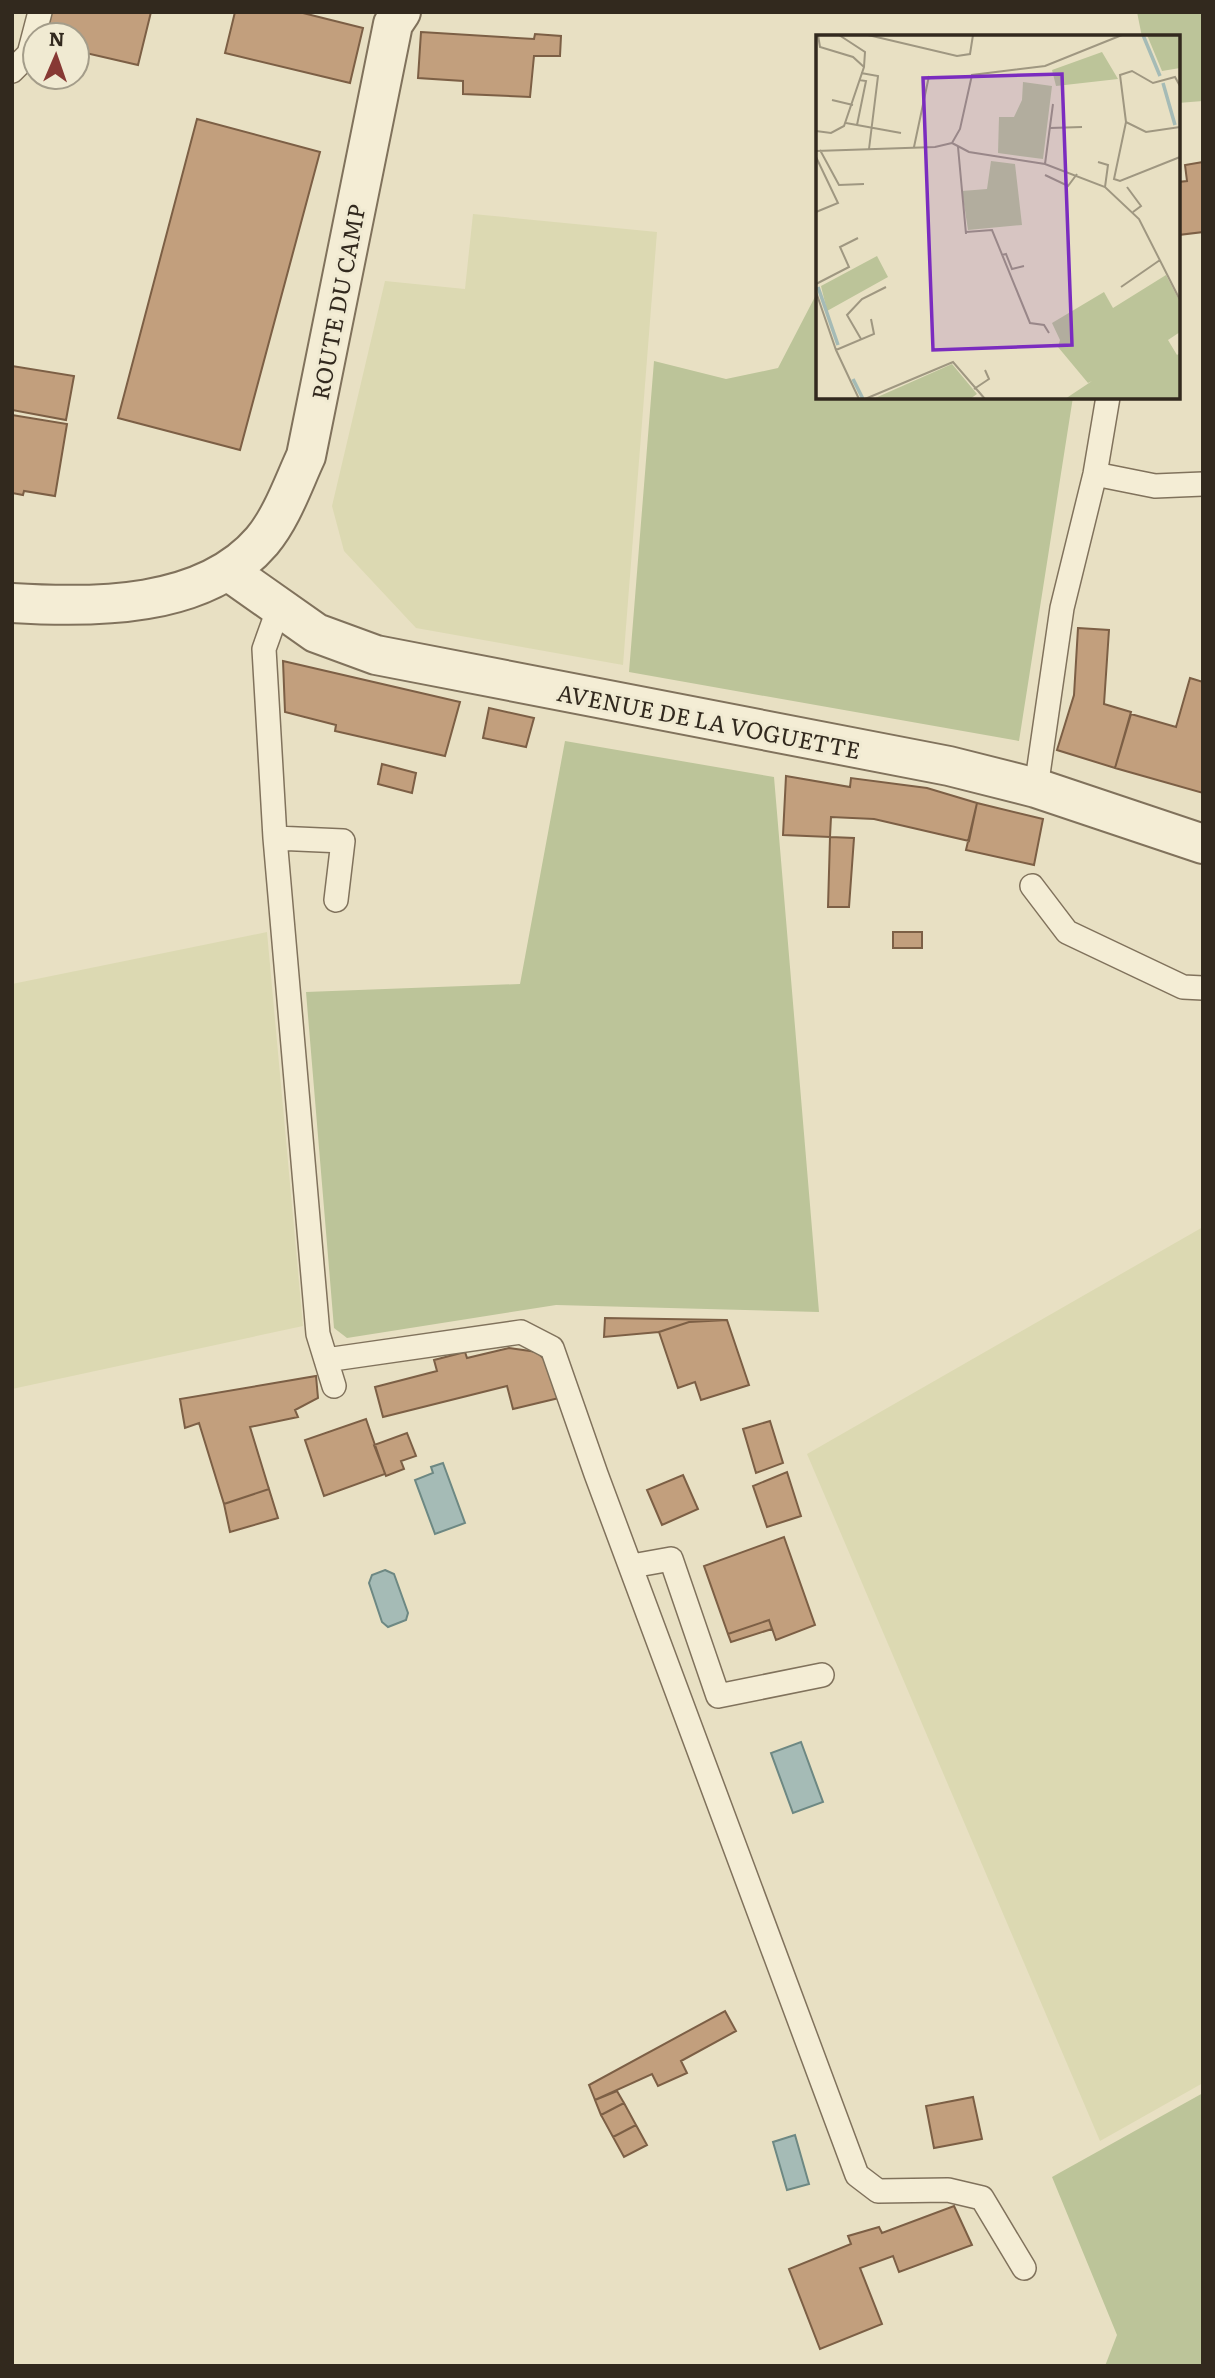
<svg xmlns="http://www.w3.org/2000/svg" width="1215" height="2378" font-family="Literata,serif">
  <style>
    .farmland { fill: #dcd9b2 }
    .green { fill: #bcc499 }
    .water { fill: #a5bbb6; stroke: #6d8883; stroke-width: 2 }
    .building { fill: #c29f7d; stroke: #7c5f45; stroke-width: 2 }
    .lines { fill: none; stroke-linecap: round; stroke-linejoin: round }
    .lane-casing { stroke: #80725c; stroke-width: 26 }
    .street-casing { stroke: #80725c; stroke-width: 42 }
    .lane { stroke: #f4edd5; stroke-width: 23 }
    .street { stroke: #f4edd5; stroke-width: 38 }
    .labels { text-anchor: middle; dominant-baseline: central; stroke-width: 6; stroke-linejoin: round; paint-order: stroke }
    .street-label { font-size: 23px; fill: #32291e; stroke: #f0ead2 }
    .inset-river { fill: none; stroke: #a5bbb6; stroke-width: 3.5 }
    .inset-road { fill: none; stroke: #9f9781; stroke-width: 2 }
    .view { fill: #7b2cbf; fill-opacity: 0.15; stroke: #7b2cbf; stroke-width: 3.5 }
    .inset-edge { fill: none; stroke: #32291e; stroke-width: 3.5 }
  </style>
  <rect width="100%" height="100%" fill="#e8e0c3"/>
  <path class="farmland" d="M473,214L657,232L623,665L416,628L344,551L332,506L385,281L465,289Z
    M267,932L303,1326L12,1389V984Z
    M1203,1227V2083L1100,2141L807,1454Z"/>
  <path class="green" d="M1137,12H1203V101L1178,103V37H1142Z
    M818,291V397H1073L1019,741L629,672L654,361L726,379L778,368Z
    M565,741L774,777L819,1312L556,1305L347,1338L334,1328L306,992L520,984Z
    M1203,2093V2366H1105L1117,2335L1052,2177Z"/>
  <path class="water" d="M443,1463L465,1523L435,1534L415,1480L433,1473L431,1467Z
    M385,1570L394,1574L408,1613L406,1620L388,1627L382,1622L369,1583L372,1575Z
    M801,1742L823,1802L793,1813L771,1753Z
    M795,2135L809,2184L787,2190L773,2142Z"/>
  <path class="building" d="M50,12H151L138,65L77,51V35H48Z
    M235,12H299L363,28L350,83L225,53Z
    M421,32L534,39L535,34L561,36L560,56H534L530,97L463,94V81L418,78Z
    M197,119L320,152L240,450L118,418Z
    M1203,162V232L1178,235V182L1187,181L1185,165Z
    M12,366L74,376L66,420L12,410Z
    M12,415L67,424L55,496L24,491L23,495L12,493Z
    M1078,628L1109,630L1104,704L1131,712L1115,768L1057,750L1074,695Z
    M283,661L460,702L445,756L335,731L336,725L285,712Z
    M1190,678L1203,682V793L1115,768L1131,714L1176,727Z
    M489,708L534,718L526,747L483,738Z
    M382,764L416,773L412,793L378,784Z
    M786,776L850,787L851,778L927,788L977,803L969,841L874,819L831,817L830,837L783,835Z
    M977,803L1043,819L1034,865L966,850Z
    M830,837L854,838L849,907H828Z
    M893,932H922V948H893Z
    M605,1318L727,1320L689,1322L659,1332L604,1337Z
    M727,1320L749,1385L701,1400L695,1382L678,1388L659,1332L689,1322Z
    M509,1348L537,1352L547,1362L559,1398L513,1409L507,1386L383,1417L375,1387L437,1371L434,1360L465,1352L467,1358Z
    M316,1376L318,1398L295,1410L298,1417L250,1427L269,1489L224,1504L199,1423L185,1428L180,1399Z
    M366,1419L385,1474L324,1496L305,1440Z
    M770,1421L783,1463L756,1473L743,1429Z
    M407,1433L416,1456L401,1461L404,1469L386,1476L374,1445Z
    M787,1472L801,1516L767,1527L753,1486Z
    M683,1475L698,1509L662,1525L647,1490Z
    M269,1489L278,1518L230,1532L224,1504Z
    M784,1537L815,1625L776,1640L769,1620L728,1634L704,1566Z
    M769,1620L772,1629L731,1642L728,1634Z
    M725,2011L736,2031L681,2061L687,2073L658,2086L652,2074L595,2100L589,2085Z
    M617,2091L624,2103L601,2115L595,2100Z
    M973,2097L982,2139L934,2148L926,2106Z
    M624,2103L636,2125L613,2137L601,2115Z
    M636,2125L647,2145L624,2157L613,2137Z
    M954,2206L972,2245L899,2272L893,2256L860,2268L882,2324L820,2349L789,2269L851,2244L848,2236L879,2227L882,2233Z"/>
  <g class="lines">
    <defs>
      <path id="lane" d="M12,71L29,54L40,12
        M1095,474L1155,486L1203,484
        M279,607L264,649L275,838L318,1334L334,1386
        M1036,788L1062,608L1095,474L1108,397
        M275,838L343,841L336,900
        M1032,886L1067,932L1183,987L1203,988
        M326,1360L521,1332L552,1348L596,1474L857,2175L878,2191L948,2190L982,2198L1024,2268
        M632,1566L671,1559L718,1696L822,1675"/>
      <path id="street" d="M228,571L316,633L376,655L949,766L1036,788L1203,844
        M12,603C93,608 204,609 262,541C282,517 293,484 306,456L393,24L401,12"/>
    </defs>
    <use href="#lane" class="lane-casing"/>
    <use href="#street" class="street-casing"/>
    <use href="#lane" class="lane"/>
    <use href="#street" class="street"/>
  </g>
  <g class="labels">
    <g class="street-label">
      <text transform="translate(337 302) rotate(-79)">ROUTE DU CAMP</text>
      <text transform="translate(709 720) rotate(11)">AVENUE DE LA VOGUETTE</text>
    </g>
  </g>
  <g transform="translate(816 35)">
    <rect width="364" height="364" fill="#e8e0c3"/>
    <path d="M331,0H364V33L346,36ZM286,17L302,44L240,51L236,35ZM207,47L236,51L227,124L182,118L183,82H198L206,65ZM175,126L199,129L206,190L152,195L146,156L171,154ZM61,221L72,242L11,276L5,251ZM350,240L364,267V297L352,305L361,320L364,318V364H249L276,346L272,348L242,312L244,305L236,288L288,257L297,273ZM136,329L161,359L154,364H57Z" fill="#bcc499"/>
    <path class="inset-river" d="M327,0L344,41M347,48L359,90M2,252L22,310M37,344L47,364"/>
    <path class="inset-road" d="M23,0L49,17L48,32M52,0L141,21L154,19L157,0M45,38L62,41L53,114M16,65L37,70M310,87L304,40L316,36L337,48L359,42L364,51M30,88L85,98M41,90L50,46L43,45M364,92L330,97L310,87L298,144L304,146L364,122M234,93L266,92M0,96L15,98L28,91L48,32L37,22L4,12L2,0M136,108L153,117L229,129L289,152L323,184L364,265M136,108L144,94L156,40L229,31L306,0M98,112L113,41M142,112L150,199M4,115L23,150L48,149M0,116L119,112L136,108M0,122L22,168L0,177M282,127L292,130L289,152M229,129L237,69M229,140L252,151L261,139M311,152L325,171L317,177M150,197L176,195L214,288L228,290L233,298M186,220L190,219L196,234L208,231M0,249L33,232L24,212L42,203M305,252L344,225M0,257L20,315L43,364M45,304L31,280L46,264L70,252M20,315L58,299L55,284M158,354L173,344L169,335M49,364L137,327L169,364"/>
    <path class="view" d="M246,39L256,310L117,315L107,43Z"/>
    <rect width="364" height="364" class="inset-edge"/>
  </g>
  <rect width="1215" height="2378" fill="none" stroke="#32291e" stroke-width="28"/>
  <g transform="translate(56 56) rotate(2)"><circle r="33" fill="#f0ead2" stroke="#a49d8a" stroke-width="2"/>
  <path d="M0-5L12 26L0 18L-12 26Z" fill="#873934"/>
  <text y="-10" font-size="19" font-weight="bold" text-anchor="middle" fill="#32291e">N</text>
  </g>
</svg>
